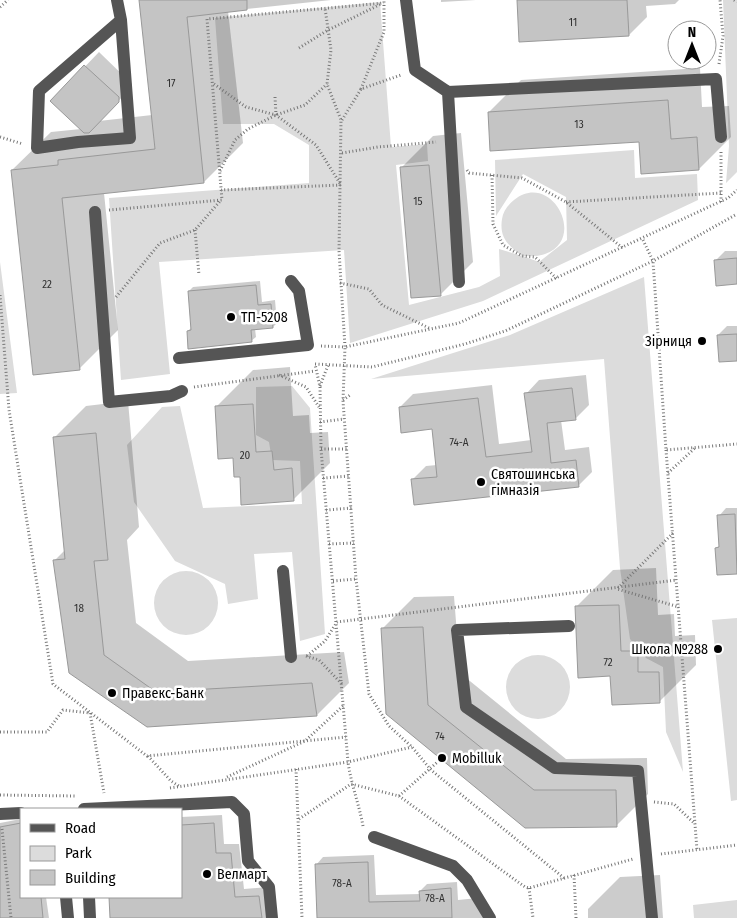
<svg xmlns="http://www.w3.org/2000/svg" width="737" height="918" font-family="'Fira Sans Condensed',sans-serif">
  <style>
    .green { fill: #dcdcdc }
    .shadow { fill: #0003 }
    .building { fill: #c4c4c4; stroke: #999 }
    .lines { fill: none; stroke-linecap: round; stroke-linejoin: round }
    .path { stroke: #777; stroke-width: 3; stroke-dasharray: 1 2.5; stroke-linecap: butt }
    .minor { stroke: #555; stroke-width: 12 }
    .poi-dot { fill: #000; stroke: #fff; stroke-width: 2 }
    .labels { text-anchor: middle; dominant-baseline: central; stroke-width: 5; stroke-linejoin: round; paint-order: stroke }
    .number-label { font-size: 11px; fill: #313131 }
    .poi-label { font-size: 14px; fill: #000; stroke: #fff; text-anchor: start }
  </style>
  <rect width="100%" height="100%" fill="#fff"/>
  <path class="green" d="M723,0H737V172L726,183L729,146Z
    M380,2L391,147L427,144L428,161L396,165L409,305L479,287L500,276L499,249L522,256C509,246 499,238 502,219C503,211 508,205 514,200C551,170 588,239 545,254C537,257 529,256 523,256L539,262L567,240L566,197L523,174L496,216L495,160L634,150L635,178L697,174L698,200L483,301L350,343L344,250L159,262L170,374L121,380L109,198L309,183V145L274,124H223L215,18Z
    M0,262L17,393L0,394Z
    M644,277L683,772L666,732L663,667L646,658L630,639L620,568L604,359L371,379L510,335Z
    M292,386L310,408L325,634L300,641L292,552L254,554L258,599L228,604L225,584L175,561L134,502L127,445L162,407L180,406L203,508L302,504L300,461L272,460L269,442L256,435V387Z
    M154 603a32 32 0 1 1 64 0a32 32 0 1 1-64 0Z
    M737,618V800L731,801L712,620Z
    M506 687a32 32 0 1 1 64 0a32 32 0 1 1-64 0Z
    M737,900V918H694L693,905Z"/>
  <path class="shadow" d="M140,0H331L228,11L243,143L204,182L104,193L118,330L79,369L12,170L51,132L81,129L52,101L99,52L132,84V87L99,121L152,115Z
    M441,0H476L441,2Z
    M518,0H679L675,4L646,6L647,17L629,35Z
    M700,68L702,107L729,106L731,137L699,169L640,140L489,112L521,80Z
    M461,133L473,262L441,294L401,168L433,136Z
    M725,251H737V283L716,260Z
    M260,281L262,302L275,300L277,323L273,327L255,329L256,337L251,341L188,331L192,327L189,291L193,287Z
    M727,326H737V360L718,335Z
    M290,367L293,416L309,415L310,433L328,432L330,463L293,500L241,475L216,407L253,370Z
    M586,375L589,405L575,419L561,420L565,450L589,447L592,472L578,486L412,480L426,466L437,465L433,428L400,407L413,394L492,385L499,444L531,440L526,394L539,380Z
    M128,401L139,527L127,540L136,623L188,661L344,652L349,683L317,715L147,726L70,672L54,561L66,549L54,438L86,406Z
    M726,508H737V572L718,574L716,549L720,545L719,516Z
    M656,568L658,615L674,614L675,636L695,635L696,665L659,702L612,675L576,607L613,570Z
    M454,596L460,673L566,759L647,758L648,794L616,826L526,827L387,713L382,629L414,597Z
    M222,815L224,844H239L244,889L268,887L271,918H112L110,897H181V817Z
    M21,819V897H46L49,918H0V823Z
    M374,855L376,895L420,894V891L427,884L457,882L458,900L478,898L491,918H318L316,865L323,857Z
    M660,875L663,918H588V909L620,877Z"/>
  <path class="building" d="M139,0H247V10L187,17L204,183L62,198L80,370L33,375L11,170L58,165V160L155,149Z
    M517,0H627L629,36L519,42Z
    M84,65L119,97V102L89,133H84L50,101Z
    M668,100L671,139L697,137L699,170L641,174L639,142L490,151L488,112Z
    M429,165L441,296L411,298L400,167Z
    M737,258V284L716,286L714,260Z
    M256,285L258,305L271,304L273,328L251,330L252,342L188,349L187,331L191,330L188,291Z
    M737,334V361L719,362L717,335Z
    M572,388L576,420L547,423L551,463L576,460L579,487L414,505L411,479L437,477L432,429L401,433L399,407L478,398L486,457L532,452L524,393Z
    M253,404L256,452L272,451L274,470L292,468L294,501L241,505L240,477H234L233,458L218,459L215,406Z
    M96,433L108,560L94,561L104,655L156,692L312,683L317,716L147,727L69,673L53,560L65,559L53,437Z
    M735,514L737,574L717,575L715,548L719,547L717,515Z
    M619,605L621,651H638V672H659L660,703L612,705L610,676L578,678L575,606Z
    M423,627L428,705L534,790H616L617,827L525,828L386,714L381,628Z
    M21,823V897H41L43,918H0V827Z
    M214,823L216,853H231L235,897L259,896L262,918H110L109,897H181V825Z
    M368,862L369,902L420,901L419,891L451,888L452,918H317L315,864Z"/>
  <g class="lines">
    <path class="path" d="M734,0L737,2
      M0,7L8,0
      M299,48L328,30L381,4
      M719,64L723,36L720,0
      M214,84L246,107L276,115L316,145L341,185L221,190
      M361,89L384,32V0
      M275,97L276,115
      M342,120L361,89L401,75
      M0,137L23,144
      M342,153L378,147L436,142
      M467,170L469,173L522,178L566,202L624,249
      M220,171L235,140L248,129L276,115L305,105L327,84
      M492,175L493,224L503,245L522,256L535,257L557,279
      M566,202L721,193
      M721,202V150
      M109,210L222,200L207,19L384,3
      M195,230L199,275
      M643,240L653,261L666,450L737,444
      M340,283L369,289L382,305L431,329
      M0,295L9,410L53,684L147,756L346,737
      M116,297L160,243L195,230L221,200
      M321,346L345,347L339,251L341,120L327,84L331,50L325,8
      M279,375L306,387L319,407
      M320,386L328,365
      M194,387L315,371
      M343,400L350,395
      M320,422L344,419
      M321,449H347
      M666,450L697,850
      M668,473L696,447
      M323,478L349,476
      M326,510L352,508
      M673,533L617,589L679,607
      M329,544L354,543
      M333,581L356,579
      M306,656L319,660L342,684
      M307,656L325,641L337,622L677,580
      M0,732H47L63,710L90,713L104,793
      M148,756L171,781L179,786
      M296,769L302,918
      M227,777L305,741L344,705
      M170,788L348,762L412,747
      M0,795L77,796
      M399,796L442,758
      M654,802L674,804L695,824
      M299,819L351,784L399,796L525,887L529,888L633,859
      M363,826C359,804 351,784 348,762L321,449L320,387L315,364L372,367L465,344L505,331L653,261L737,214
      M2,829L11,918
      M661,854L737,845
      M574,875L576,918
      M564,878L431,770L412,747L389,726L369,694L356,579L343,401L345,347L459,323L728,198L737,190
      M529,888L533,918"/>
    <path class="minor" d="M117,0L121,20L130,138L78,142L37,148L39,91L121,20
      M406,0L415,70L448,92L716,79L721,137
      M448,92L459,282
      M95,212L109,402L171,396L182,391
      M179,358L308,345L299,291L291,281
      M283,571L291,657
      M569,626L457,630L466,707L555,768L638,771L652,918
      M84,809L232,802L244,814L248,861L269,887L272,918
      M0,814L21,813
      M374,837L453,866L467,880L490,918
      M66,897L68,918
      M89,897L90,918"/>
  </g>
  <g class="poi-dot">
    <circle cx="231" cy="317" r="5"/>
    <circle cx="702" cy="341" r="5"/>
    <circle cx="481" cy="482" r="5"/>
    <circle cx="718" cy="649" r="5"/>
    <circle cx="112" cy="693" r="5"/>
    <circle cx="442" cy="758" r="5"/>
    <circle cx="207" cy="874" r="5"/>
  </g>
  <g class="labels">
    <g class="number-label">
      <text x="573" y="22">11</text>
      <text x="171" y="83">17</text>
      <text x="579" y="124">13</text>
      <text x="418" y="201">15</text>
      <text x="47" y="284">22</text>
      <text x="459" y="442">74-А</text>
      <text x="245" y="455">20</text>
      <text x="79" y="608">18</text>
      <text x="608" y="662">72</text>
      <text x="440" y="736">74</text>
      <text x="342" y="883">78-А</text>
      <text x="435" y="898">78-А</text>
    </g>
    <g class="poi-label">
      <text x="241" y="317">ТП-5208</text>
      <text x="692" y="341" text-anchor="end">Зірниця</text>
      <text x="491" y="474">Святошинська<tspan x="491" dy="16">гімназія</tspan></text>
      <text x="708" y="649" text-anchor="end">Школа №288</text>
      <text x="122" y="693">Правекс-Банк</text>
      <text x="452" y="758">Mobilluk</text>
      <text x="217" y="874">Велмарт</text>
    </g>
  </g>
  <rect x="20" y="808" width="162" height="90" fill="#ffffff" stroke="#999999"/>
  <rect x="30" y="824" width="25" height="8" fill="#555555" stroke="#999999"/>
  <text x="65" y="833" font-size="15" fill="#000000">Road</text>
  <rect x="30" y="846" width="25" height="15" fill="#dcdcdc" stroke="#999999"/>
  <text x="65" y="858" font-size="15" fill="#000000">Park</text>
  <rect x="30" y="870" width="25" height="15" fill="#c4c4c4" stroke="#999999"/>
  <text x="65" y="883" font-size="15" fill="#000000">Building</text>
  <g transform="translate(692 45)"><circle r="24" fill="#ffffff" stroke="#999999"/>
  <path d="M0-4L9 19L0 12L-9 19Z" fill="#000000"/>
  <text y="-8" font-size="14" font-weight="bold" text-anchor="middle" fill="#000000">N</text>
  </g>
</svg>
